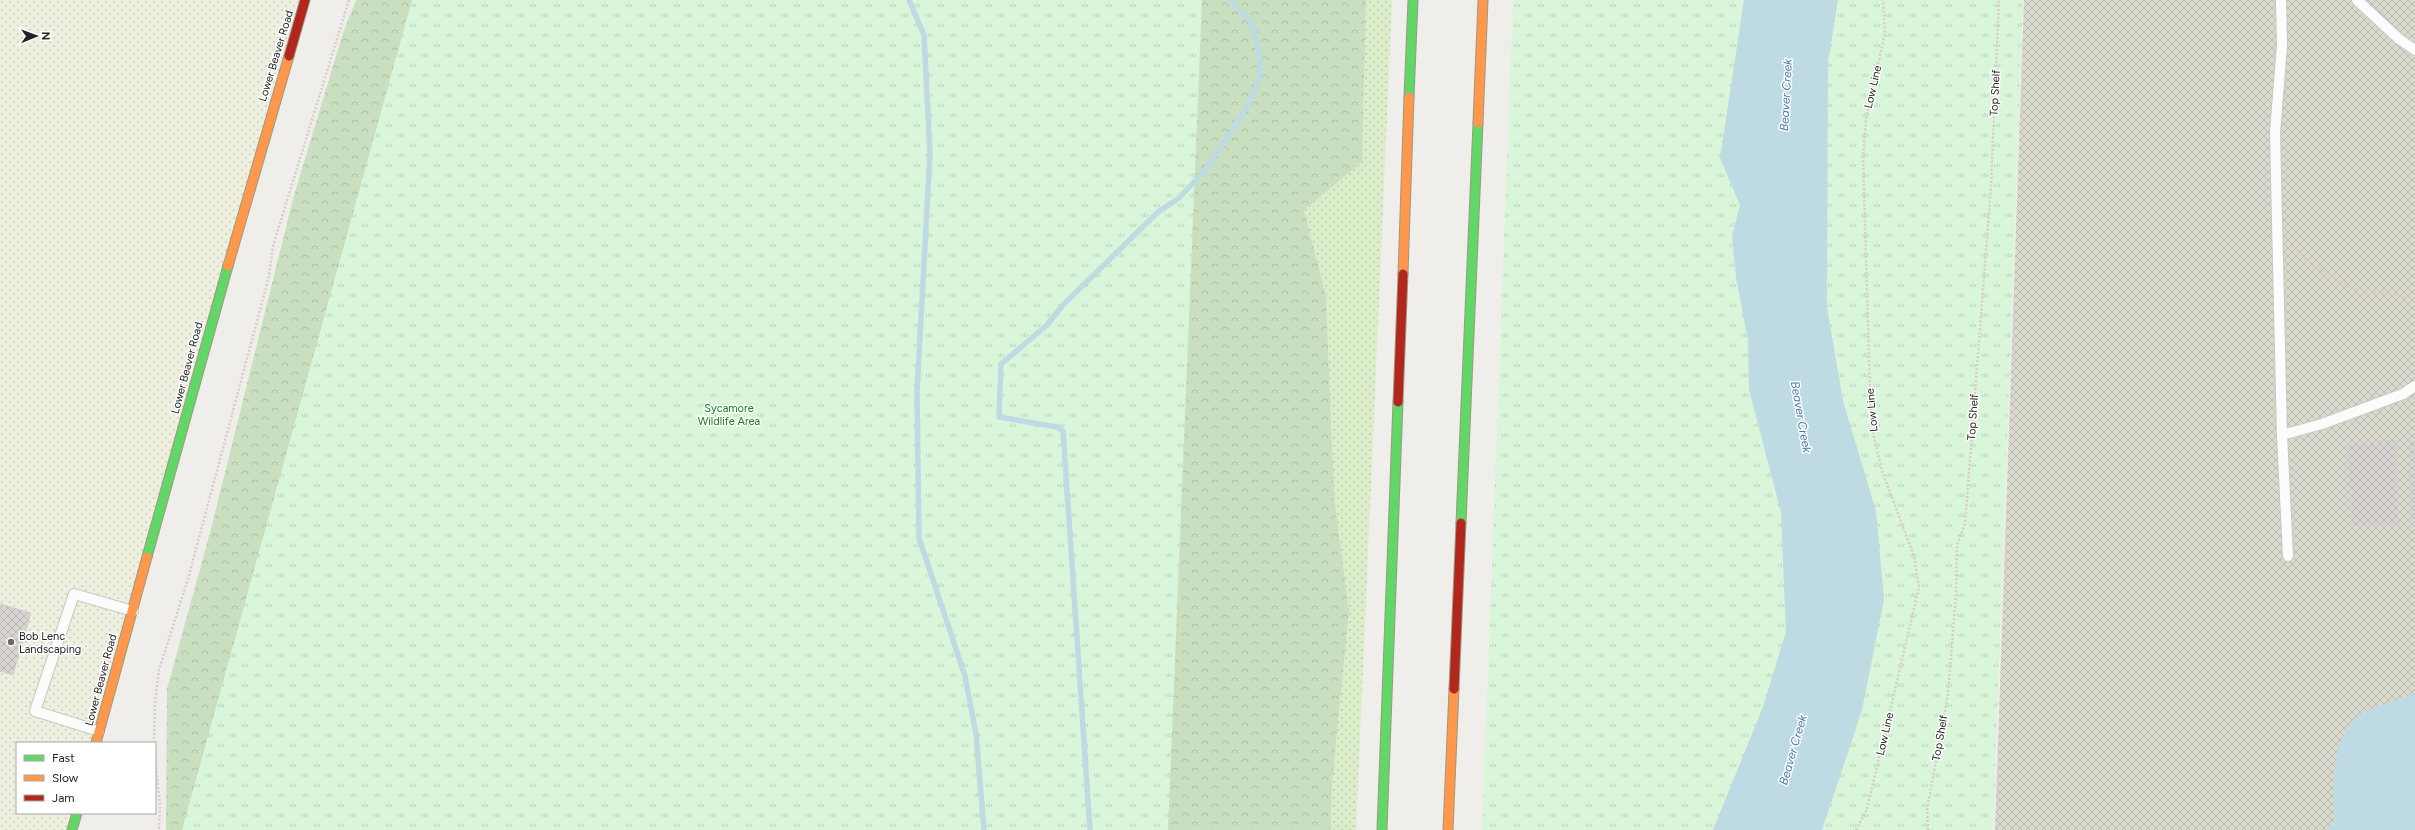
<svg xmlns="http://www.w3.org/2000/svg" width="2415" height="830" font-family="Figtree,sans-serif">
  <style>
    .construction { fill: url(#construction-cross-hatch) }
    .farmland { fill: url(#farmland-dots) }
    .grass { fill: url(#grass-dots) }
    .forest { fill: url(#forest-crowns) }
    .park { fill: url(#park-tufts) }
    .water { fill: #bedae3 }
    .lines { fill: none; stroke-linecap: round; stroke-linejoin: round }
    .stream { stroke: #bedae3; stroke-width: 5.5 }
    .building { fill: url(#building-cross-hatch); stroke: #d3d0cc }
    .lane-casing { stroke: #c9c8c7; stroke-width: 12 }
    .fast-casing { stroke: #999b81; stroke-width: 11 }
    .slow-casing { stroke: #999b81; stroke-width: 11 }
    .jam-casing { stroke: #999b81; stroke-width: 11 }
    .path { stroke: #d9cbc9; stroke-width: 2.5; stroke-dasharray: 2 2; stroke-linecap: butt }
    .lane { stroke: #fdfcfc; stroke-width: 10 }
    .fast { stroke: #63d668; stroke-width: 9 }
    .slow { stroke: #ff974d; stroke-width: 9 }
    .jam { stroke: #b3261e; stroke-width: 9 }
    .poi-dot { fill: #6a6968; stroke: #fff; stroke-width: 1.5 }
    .labels { text-anchor: middle; dominant-baseline: central; stroke-width: 3; stroke-linejoin: round; paint-order: stroke }
    .street-label { font-size: 11px; fill: #222; stroke: #fff }
    .park-label { font-size: 11px; fill: #0a8618; stroke: #fff }
    .poi-label { font-size: 11px; fill: #222; stroke: #fff; text-anchor: start }
    .water-label { font-size: 12px; font-style: italic; fill: #4978ac; stroke: #fff }
  </style>
  <defs>
    <pattern id="construction-cross-hatch" width="8" height="8" patternUnits="userSpaceOnUse"><rect width="8" height="8" fill="#d9d9cd"/><path d="M0 0l8 8M0 8l8-8" fill="none" stroke="#babab0"/></pattern>
    <pattern id="farmland-dots" width="8" height="8" patternUnits="userSpaceOnUse"><rect width="8" height="8" fill="#eeefdf"/><path d="M2 2h.1M6 6h.1" fill="none" stroke="#cccdbf" stroke-width="1.8" stroke-linecap="round"/></pattern>
    <pattern id="grass-dots" width="8" height="8" patternUnits="userSpaceOnUse"><rect width="8" height="8" fill="#dcedca"/><path d="M2 2h.1M6 6h.1" fill="none" stroke="#bccbad" stroke-width="1.8" stroke-linecap="round"/></pattern>
    <pattern id="forest-crowns" width="20" height="18" patternUnits="userSpaceOnUse"><rect width="20" height="18" fill="#cadfc0"/><path d="M2 6a3 3 0 1 1 6 0M12 15a3 3 0 1 1 6 0" fill="none" stroke="#adbfa5"/></pattern>
    <pattern id="park-tufts" width="24" height="20" patternUnits="userSpaceOnUse"><rect width="24" height="20" fill="#d9f5da"/><path d="M3 7l-1-3M5 7V3M7 7l1-3M15 17l-1-3M17 17v-4M19 17l1-3" fill="none" stroke="#bad2bb"/></pattern>
    <pattern id="building-cross-hatch" width="8" height="8" patternUnits="userSpaceOnUse"><rect width="8" height="8" fill="#d7d4d2"/><path d="M0 0l8 8M0 8l8-8" fill="none" stroke="#b8b6b4"/></pattern>
  </defs>
  <rect width="100%" height="100%" fill="#f0eeeb"/>
  <path class="construction" d="M2024,0H2415V830H1995Z"/>
  <path class="farmland" d="M0,0H305L96,743H17V813H77L72,830H0Z"/>
  <path class="grass" d="M1366,0H1392L1356,830H1331L1332,784L1349,611L1334,496L1326,296L1304,210L1362,162Z"/>
  <path class="forest" d="M356,0H1366L1362,162L1304,210L1326,296L1334,496L1349,611L1332,784L1331,830H166L167,689L211,529L294,195L343,33Z"/>
  <path class="park" d="M412,0H1202L1168,830H182Z
    M1513,0H2023L1993,830H1482Z"/>
  <path class="water" d="M1744,0H1838L1828,62L1827,307L1843,401L1876,511L1884,599L1862,710L1822,830H1713L1763,707L1786,632L1781,512L1749,389L1748,341L1736,277L1732,236L1740,205L1720,158Z
    M2415,691V830H2325L2334,825C2334,787 2327,736 2364,712C2380,703 2400,702 2415,691Z"/>
  <g class="lines">
    <path class="stream" d="M909,0L924,35L930,153L917,392L919,538L965,676L976,734L984,830
      M1090,830L1063,431L1057,427L999,417L1001,364L1047,325L1063,305L1158,212L1179,198L1206,169L1246,109L1260,77V58L1253,25L1231,0"/>
  </g>
  <path class="building" d="M2395,440L2399,524L2352,526L2348,443Z
    M2410,440H2415V524H2412Z
    M0,604L31,613L13,675L0,671Z"/>
  <g class="lines">
    <defs>
      <path id="lane" d="M2281,0L2282,45L2275,133L2282,435L2288,556
        M2357,0L2399,39L2415,50
        M2282,435L2322,424L2403,394L2415,386
        M99,731L35,711L74,594L133,611"/>
      <path id="fast" d="M1409,97L1413,0
        M1461,523L1478,123
        M147,557L228,266
        M72,830L77,813
        M1382,830L1398,402"/>
      <path id="slow" d="M1478,123L1483,0
        M228,266L289,56
        M1403,274L1409,97
        M96,743L147,557
        M1448,830L1454,689"/>
      <path id="jam" d="M289,56L305,0
        M1398,402L1403,274
        M1454,689L1461,523"/>
    </defs>
    <use href="#lane" class="lane-casing"/>
    <use href="#fast" class="fast-casing"/>
    <use href="#slow" class="slow-casing"/>
    <use href="#jam" class="jam-casing"/>
    <path class="path" d="M2292,246L2310,263L2351,288L2415,298
      M154,743L155,702L159,670L188,579L269,276L273,246L349,0
      M155,759L160,805L159,830
      M1856,830L1867,809L1919,587L1914,556L1882,471L1871,424L1863,157L1866,119L1885,33L1883,0
      M1928,830L1927,810L1948,694L1956,595L1957,545L1965,524L1991,186L1999,0"/>
    <use href="#lane" class="lane"/>
    <use href="#fast" class="fast"/>
    <use href="#slow" class="slow"/>
    <use href="#jam" class="jam"/>
  </g>
  <circle class="poi-dot" cx="11" cy="642" r="4"/>
  <g class="labels">
    <g class="street-label">
      <text transform="translate(276 56) rotate(-73)">Lower Beaver Road</text>
      <text transform="translate(1873 87) rotate(-77)">Low Line</text>
      <text transform="translate(1995 93) rotate(-87)">Top Shelf</text>
      <text transform="translate(187 368) rotate(-75)">Lower Beaver Road</text>
      <text transform="translate(1872 410) rotate(-95)">Low Line</text>
      <text transform="translate(1973 417) rotate(-86)">Top Shelf</text>
      <text transform="translate(101 680) rotate(-75)">Lower Beaver Road</text>
      <text transform="translate(1885 734) rotate(-77)">Low Line</text>
      <text transform="translate(1940 738) rotate(-80)">Top Shelf</text>
    </g>
    <g class="park-label">
      <text x="729" y="408">Sycamore<tspan x="729" dy="13">Wildlife Area</tspan></text>
    </g>
    <g class="poi-label">
      <text x="19" y="636">Bob Lenc<tspan x="19" dy="13">Landscaping</tspan></text>
    </g>
    <g class="water-label">
      <text transform="translate(1786 95) rotate(-87)">Beaver Creek</text>
      <text transform="translate(1801 417) rotate(80)">Beaver Creek</text>
      <text transform="translate(1793 750) rotate(-74)">Beaver Creek</text>
    </g>
  </g>
  <rect x="16" y="742" width="140" height="72" fill="#ffffff" stroke="#a7a7a7"/>
  <rect x="24" y="755" width="20" height="6" fill="#63d668" stroke="#a7a7a7"/>
  <text x="52" y="762" font-size="12" fill="#222222">Fast</text>
  <rect x="24" y="775" width="20" height="6" fill="#ff974d" stroke="#a7a7a7"/>
  <text x="52" y="782" font-size="12" fill="#222222">Slow</text>
  <rect x="24" y="795" width="20" height="6" fill="#b3261e" stroke="#a7a7a7"/>
  <text x="52" y="802" font-size="12" fill="#222222">Jam</text>
  <g transform="translate(36 36) rotate(89)" stroke="#ffffff" stroke-width="3" paint-order="stroke">
  <path d="M0-3L7 15L0 10L-7 15Z" fill="#222222"/>
  <text y="-6" font-size="11" font-weight="bold" text-anchor="middle" fill="#222222">N</text>
  </g>
</svg>
